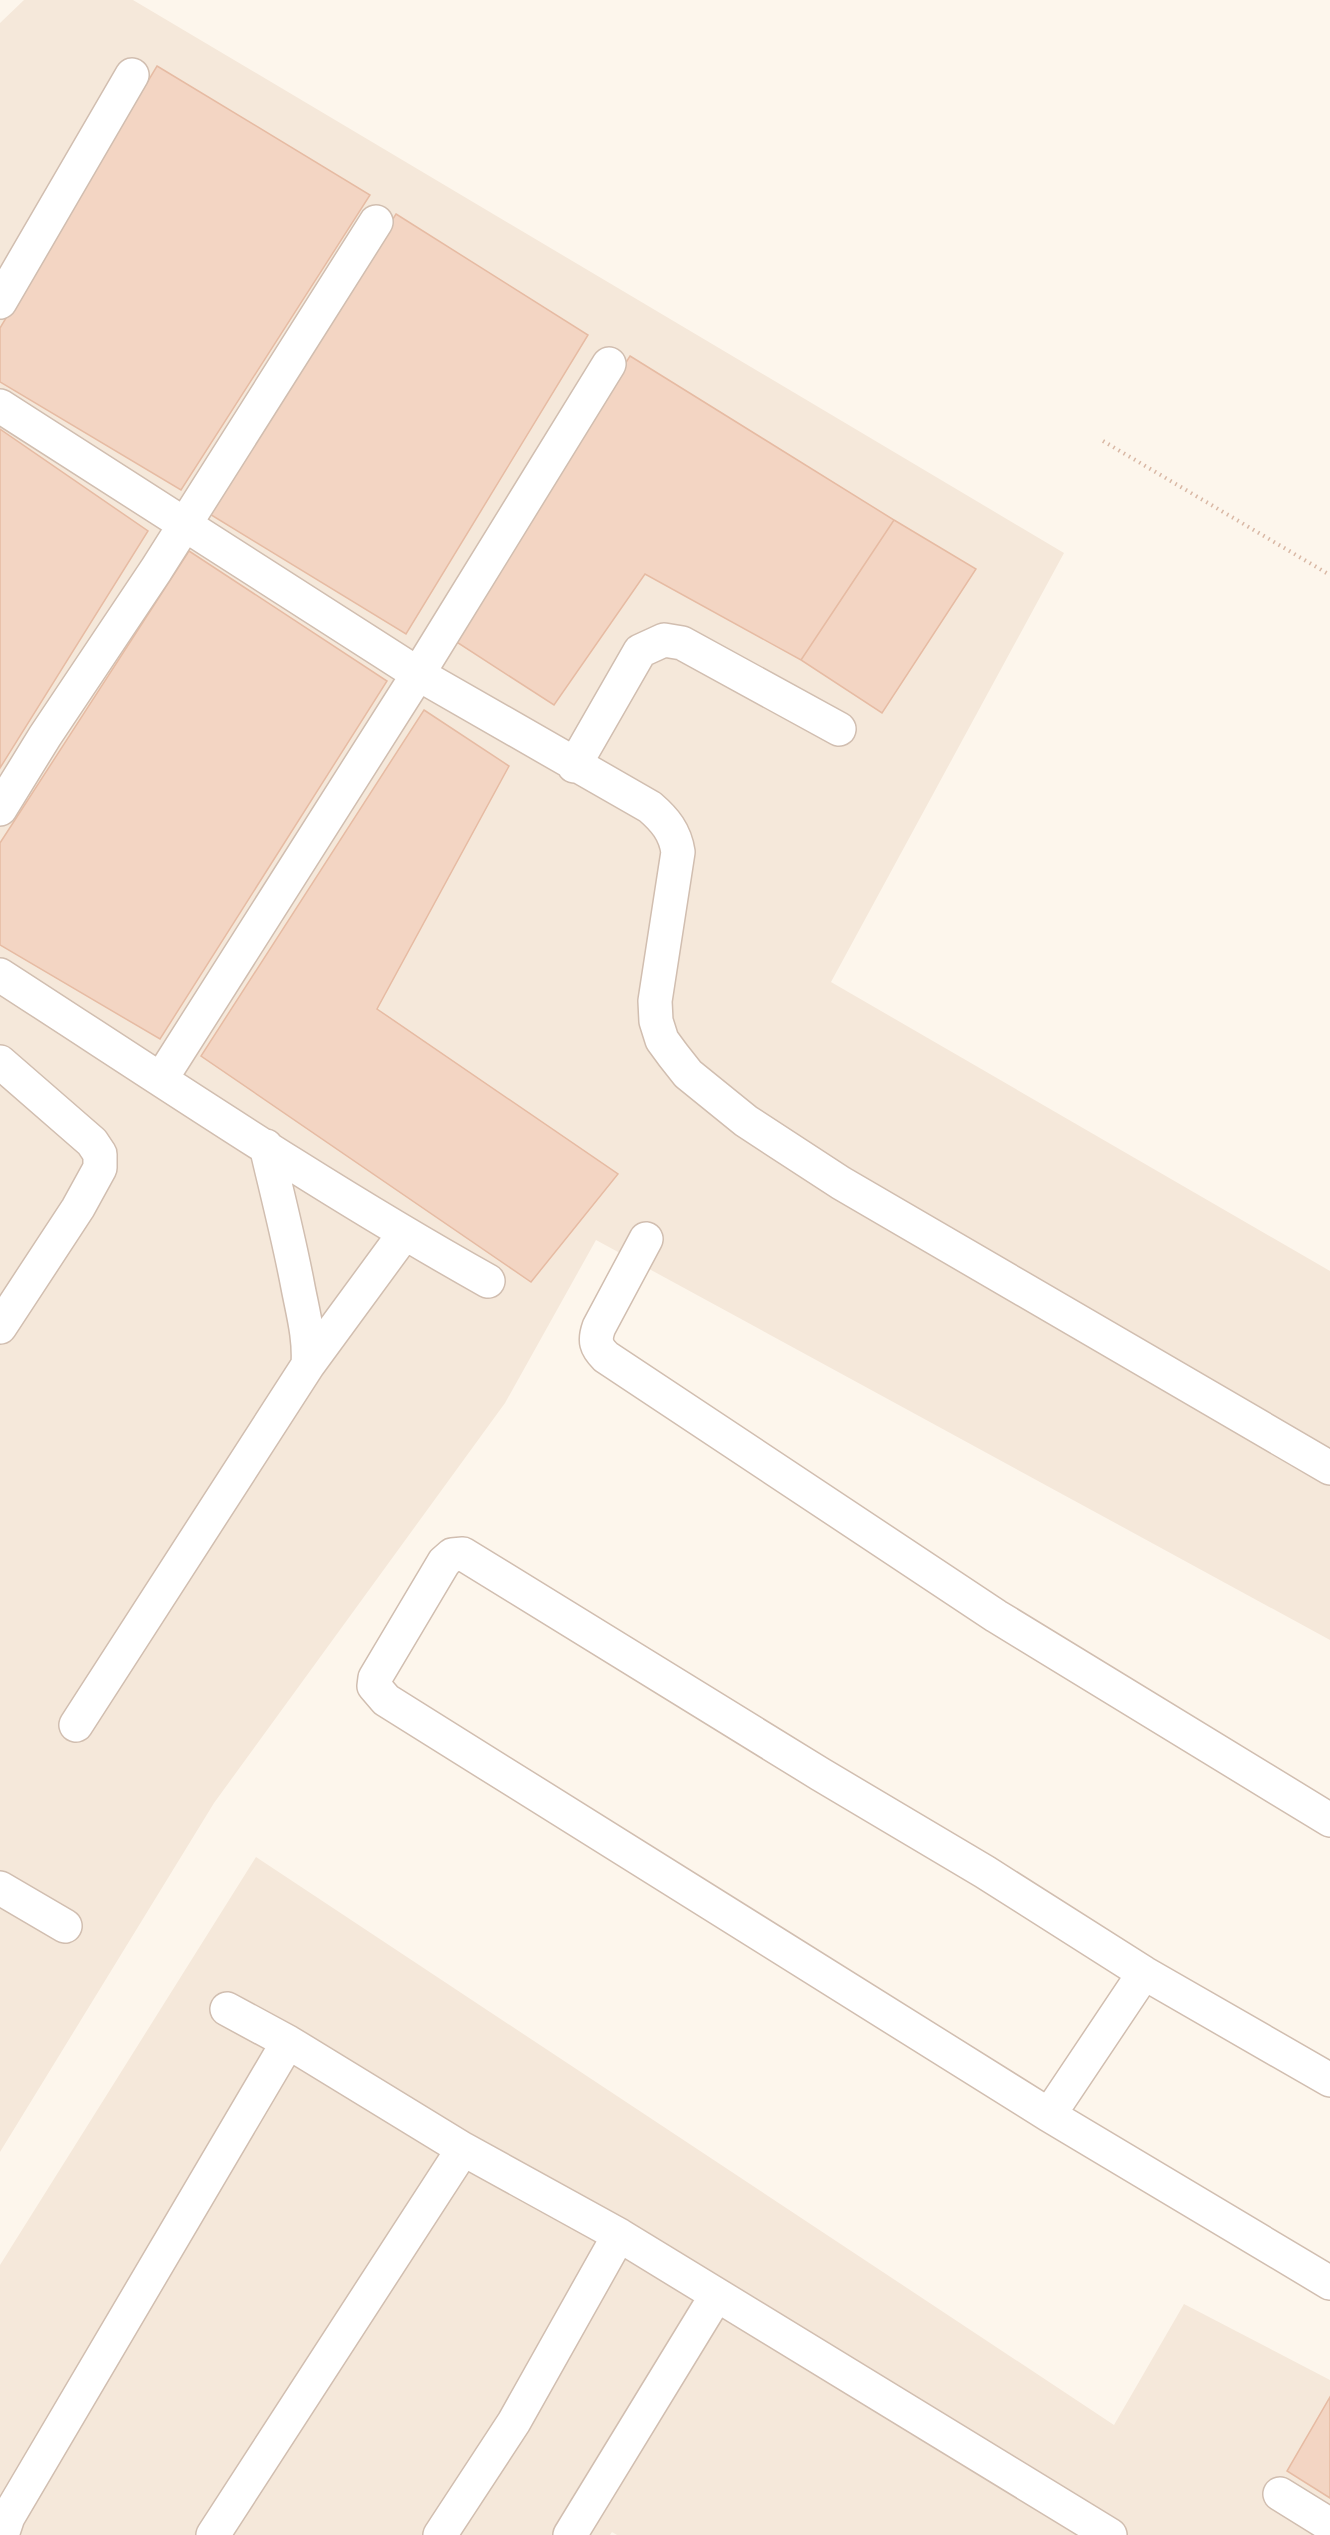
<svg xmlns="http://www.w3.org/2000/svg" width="1330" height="2535" font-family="'Exo 2',sans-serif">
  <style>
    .residential { fill: #f5e8da }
    .building { fill: #f3d5c3; stroke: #e6bba3; stroke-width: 1.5 }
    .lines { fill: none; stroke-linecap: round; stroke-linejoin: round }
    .minor-casing { stroke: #d1beb0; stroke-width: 36 }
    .path { stroke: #d9b8a5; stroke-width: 4; stroke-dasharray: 1.5 4.5; stroke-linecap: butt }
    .minor { stroke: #fff; stroke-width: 33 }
  </style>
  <rect width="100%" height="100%" fill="#fdf6ec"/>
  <path class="residential" d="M24,0H133L1064,553L831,982L1330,1271V1640L596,1240L505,1403L214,1803L0,2152V23Z
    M256,1857L1114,2425L1184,2304L1330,2380V2535H617L612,2532L610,2535H0V2265Z"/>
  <path class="building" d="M157,66L370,195L181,490L0,382V328Z
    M396,214L588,335L406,634L208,513Z
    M630,356L894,520L801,660L645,574L554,705L452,639Z
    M0,429L148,531L0,768Z
    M894,520L976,569L882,713L801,660Z
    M189,551L387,681L160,1039L0,945V843Z
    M424,710L509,766L377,1009L618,1174L531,1282L201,1056Z
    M1330,2397V2498L1287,2471Z"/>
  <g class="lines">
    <defs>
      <path id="minor" d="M0,302L132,75
        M0,406L418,674L650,807C665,820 675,832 678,852L655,1001L656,1021L662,1040L673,1055L688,1074L746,1121L841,1183L1330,1468
        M574,766L640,651L664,640L682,643L839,729
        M0,809L45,736L156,570L376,222
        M0,975C161,1079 320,1187 488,1281
        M0,1062L92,1142L100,1154V1168L78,1208L0,1327
        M161,1079L418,674L609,364
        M646,1239L599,1327C594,1341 596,1347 606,1357L996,1616L1330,1820
        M308,1365L404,1234
        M76,1725L308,1365C310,1338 303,1313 298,1287C289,1239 277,1193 266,1146
        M0,1888L65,1926
        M227,2009L288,2042
        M1330,2080L1144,1973L985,1872L820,1774L463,1554L452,1555L444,1562L375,1678L374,1686L386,1700L1049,2115L1330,2283
        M1049,2115L1144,1973
        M1280,2494L1330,2525
        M2,2535L8,2517L288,2042L463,2149L619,2235L1110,2535
        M213,2535L463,2149
        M440,2535L514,2422L619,2235
        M570,2535L716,2296"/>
    </defs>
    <use href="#minor" class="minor-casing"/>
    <path class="path" d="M1103,441L1330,575"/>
    <use href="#minor" class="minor"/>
  </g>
</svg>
